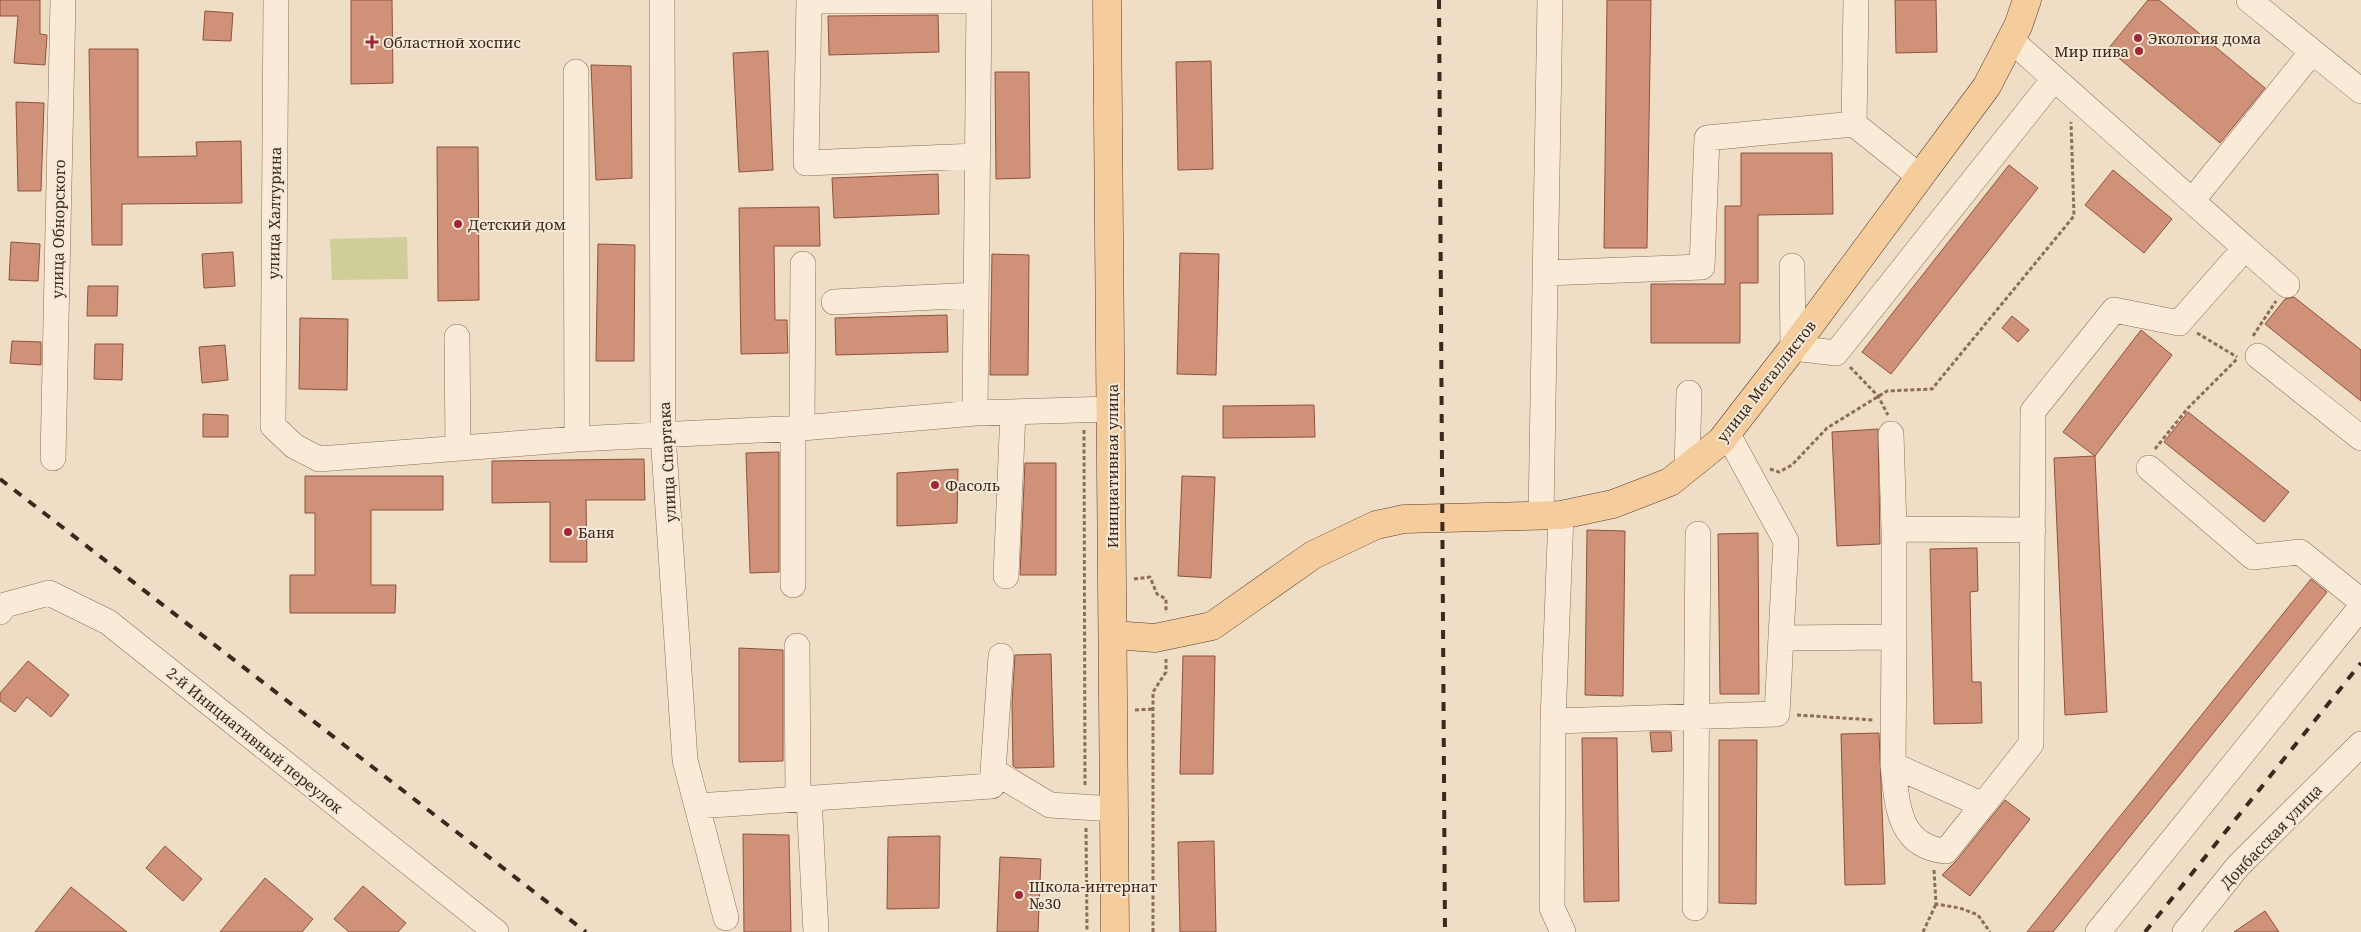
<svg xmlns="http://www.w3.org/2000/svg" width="2361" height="932" font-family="'Noto Serif',serif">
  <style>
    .green { fill: #cfce98 }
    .building { fill: #d09179; stroke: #8d523e }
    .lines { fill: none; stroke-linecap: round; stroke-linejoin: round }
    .minor-casing { stroke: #8d6d5a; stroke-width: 26 }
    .major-casing { stroke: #5a3c2e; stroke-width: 29 }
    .path { stroke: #8d6d5a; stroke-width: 3; stroke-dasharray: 4 2.5; stroke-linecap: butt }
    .minor { stroke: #faebd9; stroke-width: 25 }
    .major { stroke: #f5cc9b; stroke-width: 28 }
    .rail { stroke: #3c281e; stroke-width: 4; stroke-dasharray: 9 9; stroke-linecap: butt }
    .poi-dot { fill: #9f2639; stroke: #f7e8d5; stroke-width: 2 }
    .labels { text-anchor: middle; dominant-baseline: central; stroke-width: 4; stroke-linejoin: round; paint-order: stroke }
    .poi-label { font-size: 15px; fill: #3c281e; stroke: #f7e8d5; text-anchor: start }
    .street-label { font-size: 15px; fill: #3c281e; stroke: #f7e8d5 }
  </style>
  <rect width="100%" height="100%" fill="#f0ddc5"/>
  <path class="green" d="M407,237L408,279L332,280L330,239Z"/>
  <path class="building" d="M0,0H40V34L47,35L45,65L14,63L18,16H0Z
    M351,0H392L393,83L351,84Z
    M1607,0H1651L1647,248H1604Z
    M1895,0H1936L1937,52L1896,53Z
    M2148,0H2159L2265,88L2220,143L2108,49Z
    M205,11L233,13L231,41L203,40Z
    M938,15L939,52L829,55L828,16Z
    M89,49H138V157L197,156L196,142L241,141L242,203L122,204V245H92Z
    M768,51L773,170L739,172L733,53Z
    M1211,61L1213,169L1178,170L1176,62Z
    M591,65L631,66L632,178L596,180Z
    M995,72H1029L1030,178L996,179Z
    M16,102L44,103L41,191H18Z
    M437,147H478L479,300L438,301Z
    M1741,153H1832L1833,214L1758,215V283H1740V343H1651V284H1725V206H1741Z
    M2009,165L2038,188L1891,374L1862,352Z
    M2113,170L2172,219L2144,253L2085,205Z
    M938,174L939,214L834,218L832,178Z
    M819,207L820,246H774L775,320H787L788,353L741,354L739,208Z
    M11,242L40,244L38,281L9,280Z
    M598,244L635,245L634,361H596Z
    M233,252L235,286L204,288L202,254Z
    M1180,253L1219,254L1216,375L1177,374Z
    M992,254L1029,255L1028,375H990Z
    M88,286H118L117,316H87Z
    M2294,297L2361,350V401L2265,324L2285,299Z
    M947,315L948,352L836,355L835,318Z
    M2012,316L2029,330L2018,342L2002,328Z
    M300,318L348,319L347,390L299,389Z
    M2141,330L2172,355L2095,456L2063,432Z
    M12,341L41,342V365L10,363Z
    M95,344H123L122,380L94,379Z
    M225,345L228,380L202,383L199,347Z
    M1314,405L1315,437L1223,438V406Z
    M2188,412L2289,492L2264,522L2164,442Z
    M203,414L228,415V437H203Z
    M1878,429L1880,544L1837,546L1832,432Z
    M779,452V572L750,573L746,453Z
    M2095,456L2107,712L2065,715L2054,458Z
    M644,459L645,500H586L587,562H550V502L492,503V461Z
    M1025,463H1056V575H1020Z
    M958,469L957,523L897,526V473Z
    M305,476H443V510H371V585H396L395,613H290V575H315V513H305Z
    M1182,476L1215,477L1211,578L1178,576Z
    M1587,530L1625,531L1623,696L1585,695Z
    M1758,533L1759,694H1720L1718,534Z
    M1977,548L1978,591L1970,592L1972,682H1981L1982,723L1934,724L1930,549Z
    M2311,579L2327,592L2053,932H2027Z
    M739,648L783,650V761L739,762Z
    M1051,654L1054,767L1016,768L1013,766L1012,703L1015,655Z
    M1183,656H1215L1213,774H1180Z
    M28,661L69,695L51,717L27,697L15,712L0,701V693Z
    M1650,732H1671L1672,751L1652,752Z
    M1879,733L1885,884L1845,885L1841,734Z
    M1582,738H1617L1619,901L1584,902Z
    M1719,740H1757L1756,904L1719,903Z
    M2005,800L2030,819L1970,896L1942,875L1957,860Z
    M743,834L789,835L791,932H744Z
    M940,836L939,908L887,909L888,837Z
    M1214,841L1216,932H1180L1178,842Z
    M165,846L202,879L183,901L146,868Z
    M1000,857L1041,859L1038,932H997Z
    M265,878L313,919L302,932H220Z
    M363,886L406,923L398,932H349L334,919Z
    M71,887L127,932H35Z
    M2265,911L2279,932H2234Z"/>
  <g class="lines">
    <defs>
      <path id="minor" d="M276,0L273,426L294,446L319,459L577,439L802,428L975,413L1112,409
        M662,0L663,435L685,760L726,918
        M809,0L806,163L977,156
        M2249,0L2361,91
        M809,1H979
        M576,72L577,439
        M1854,124L1919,176
        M2192,201L2312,52
        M2245,248L2287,285
        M1792,266L1793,348L1836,353L2054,79
        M1545,273L1702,267L1707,138L1854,124L1856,0
        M834,302L976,295
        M457,337L458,448
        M2258,356L2361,438
        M975,413L979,0
        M802,428L803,264
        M1891,434L1894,529
        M53,458L63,0
        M2149,468L2253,557L2300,552L2361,601
        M1687,469L1689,393
        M1541,515L1550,0
        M1561,515L1553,721L1552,908L1563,932
        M1006,576L1013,412
        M793,585V429
        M0,612L5,605L49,593L108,622L496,932
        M1894,637V529L2033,530
        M1781,638L1894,637L1893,765L1983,805L2031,744L2033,411L2114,310L2179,323L2245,248L2011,40
        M797,646L798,799
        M1553,721L1777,714L1786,541L1727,433
        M1893,765C1897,804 1898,847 1946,851L1983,805
        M993,771L1050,805L1114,809
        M809,798L816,932
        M697,806L992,786L1001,656
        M1695,908L1698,534
        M2098,932L2361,607
        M2185,932L2238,866L2361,744"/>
      <path id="major" d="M1107,0L1115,932
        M1113,635L1155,638L1212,626L1313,555L1376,525L1404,519L1561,515L1613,504L1670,482L1721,441L1793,348L1987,86L2018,26L2027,0"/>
    </defs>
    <use href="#minor" class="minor-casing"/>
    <use href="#major" class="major-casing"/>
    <path class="path" d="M2197,333L2237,357
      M2253,336L2276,301
      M1850,367L1878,396L1888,415
      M1084,430L1085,786
      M2155,449L2188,408L2238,358
      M1770,469L1779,472L1792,465L1827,428L1887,391L1932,389L2074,216L2071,122
      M1134,579L1150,577L1157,594L1166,599V613
      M1135,710L1152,709
      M1797,715L1873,720
      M1086,828L1087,932
      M1934,870L1936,904L1960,908L1978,915L1990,932
      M1153,932V692L1166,672V659
      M1923,932L1936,904"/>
    <use href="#minor" class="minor"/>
    <use href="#major" class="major"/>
    <path class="rail" d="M1439,0L1445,932
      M0,479L586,932
      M2145,932L2361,663"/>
  </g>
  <g class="poi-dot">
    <circle cx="2138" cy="38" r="5"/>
    <path d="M369.5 34.5h5v5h5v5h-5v5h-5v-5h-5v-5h5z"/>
    <circle cx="2139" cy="51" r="5"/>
    <circle cx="458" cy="224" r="5"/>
    <circle cx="935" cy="485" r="5"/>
    <circle cx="568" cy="532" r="5"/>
    <circle cx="1019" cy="895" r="5"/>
  </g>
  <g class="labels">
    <g class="poi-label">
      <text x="2148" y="38">Экология дома</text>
      <text x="383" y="42">Областной хоспис</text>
      <text x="2129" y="51" text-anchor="end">Мир пива</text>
      <text x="468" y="224">Детский дом</text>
      <text x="945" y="485">Фасоль</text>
      <text x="578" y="532">Баня</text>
      <text x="1029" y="886">Школа-интернат<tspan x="1029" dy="17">№30</tspan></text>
    </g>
    <g class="street-label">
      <text transform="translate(274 213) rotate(-89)">улица Халтурина</text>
      <text transform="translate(58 229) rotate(-89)">улица Обнорского</text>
      <text transform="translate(1766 381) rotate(-52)">улица Металлистов</text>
      <text transform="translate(667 462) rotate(-93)">улица Спартака</text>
      <text transform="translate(1112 466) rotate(-90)">Инициативная улица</text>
      <text transform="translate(255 740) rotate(39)">2-й Инициативный переулок</text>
      <text transform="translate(2271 836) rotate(-46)">Донбасская улица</text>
    </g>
  </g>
</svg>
